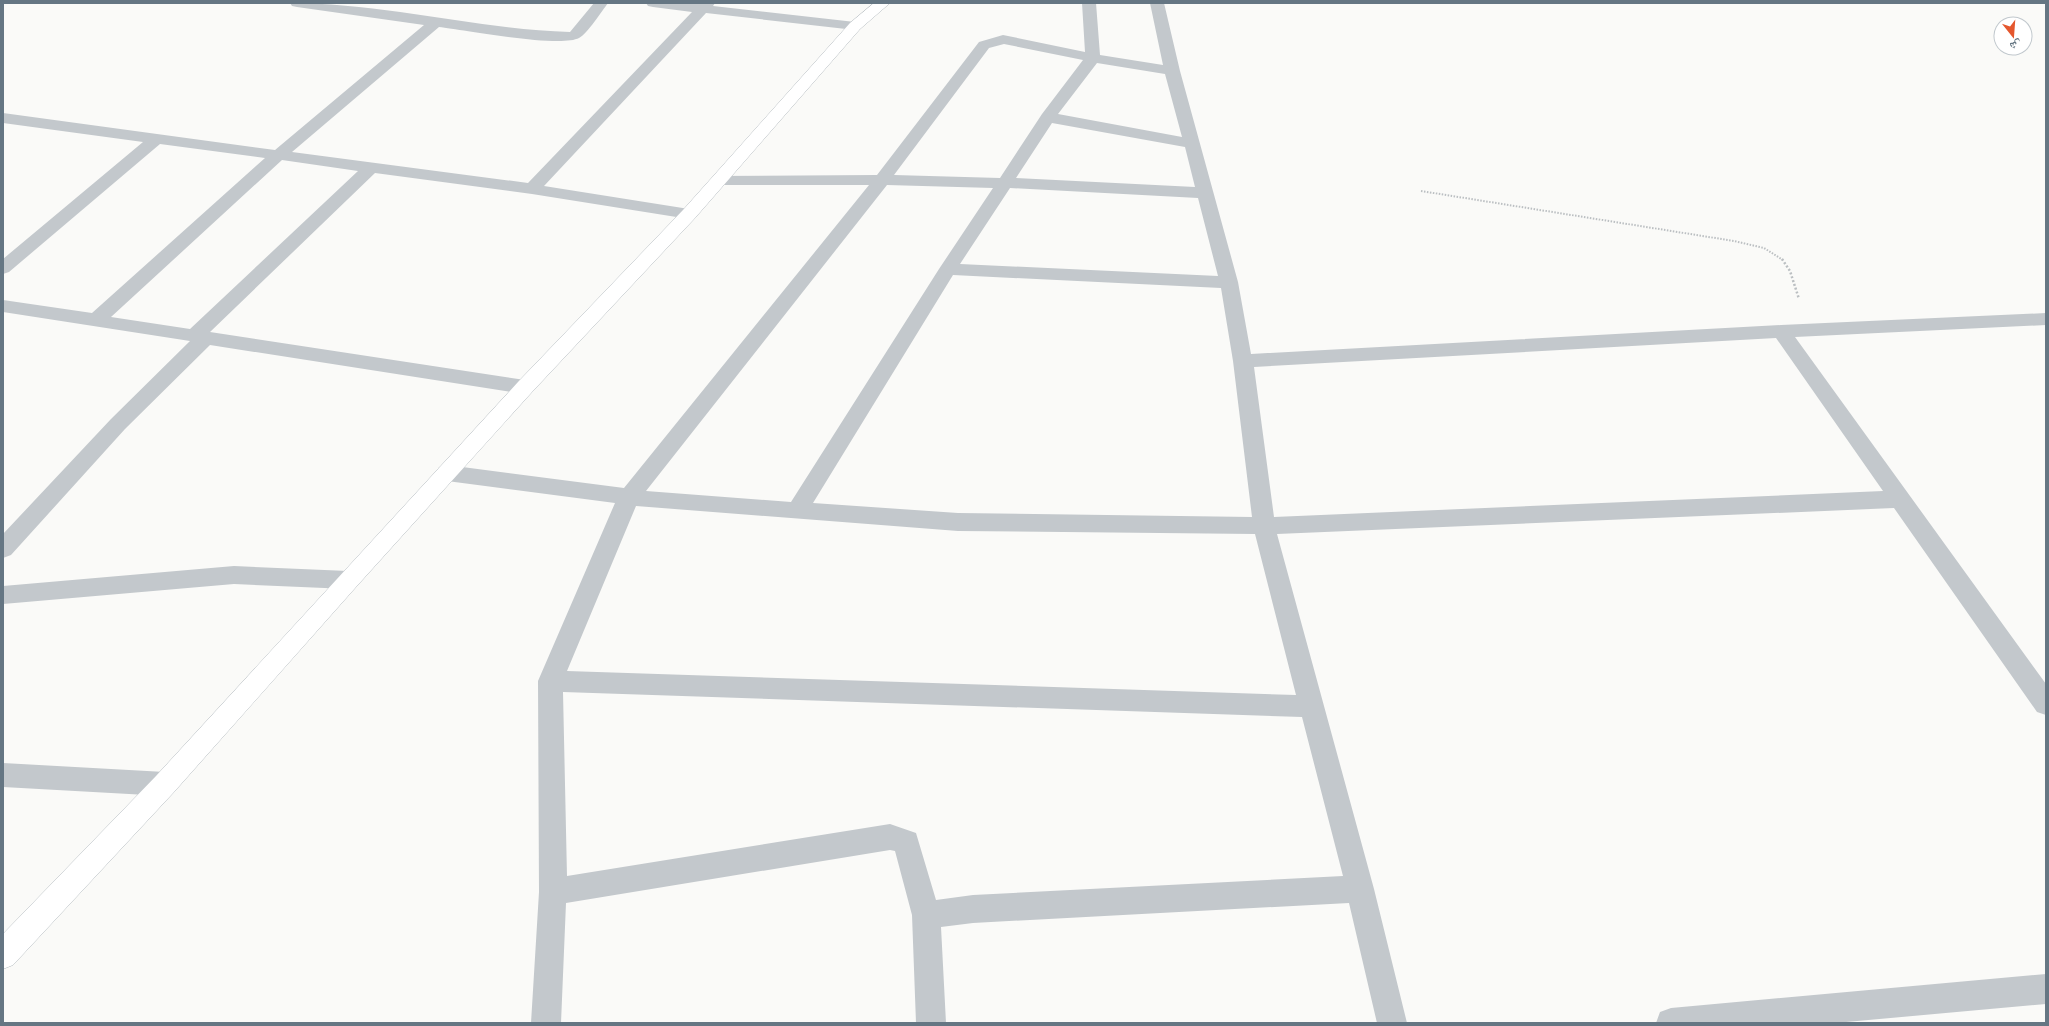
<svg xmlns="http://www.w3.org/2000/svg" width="2049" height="1026" font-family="'Fira Sans','Noto Naskh Arabic',sans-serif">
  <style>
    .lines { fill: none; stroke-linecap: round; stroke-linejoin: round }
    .secondary-casing { stroke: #b3babf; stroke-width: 1 }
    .path-far1 { stroke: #bbbfc2; stroke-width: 2; stroke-dasharray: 1.5 1.5; stroke-linecap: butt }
    .path { stroke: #bbbfc2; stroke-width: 2.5; stroke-dasharray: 2 2; stroke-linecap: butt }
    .minor { fill: #c3c8cc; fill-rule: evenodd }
    .secondary { fill: #fff; fill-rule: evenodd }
  </style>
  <rect width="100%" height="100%" fill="#fafaf8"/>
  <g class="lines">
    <defs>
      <path id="secondary" d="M874,3H890L860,29L695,218L532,392L356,587L174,792L13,965L3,969V934L156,776L518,382L683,210L850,23Z"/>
    </defs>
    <use href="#secondary" class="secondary-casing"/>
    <path class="path-far1" d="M1421,191L1734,241L1764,248L1783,260"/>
    <path class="path" d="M1782,259L1790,271L1799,299"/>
    <path class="minor" d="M290,3C384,3 476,29 570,32L594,3H608C602,11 587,34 579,38C560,48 465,30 439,27L292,152L528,183L692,12L653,7L648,6L646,3H715L713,6L855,22L860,23L862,26L860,29L855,30L706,13L544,186L689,209L695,210L698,214L695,218L689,219L532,194L375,173L210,332L525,380L532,382L535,387L532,392L525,394L210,345L125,429L11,555L3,558V534L111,419L190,341L3,312V300L92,313L265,158L160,144L9,272L3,274V259L143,142L3,123V113L275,150L424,25L297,7L292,6ZM282,160L358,171L190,329L111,317Z
      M1082,3H1096L1100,55L1163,65L1150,3H1164L1180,71L1238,282L1251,354L1781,325L2046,313V325L1795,337L2046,684V715L2037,712L1894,508L1277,534L1374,889L1407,1023H1377L1349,903L973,923L941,927L946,1023H916L912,915L895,851L890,850L566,903L561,1023H531L539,892L538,681L615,503L447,481L439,479L436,473L439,467L447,465L624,488L869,185H720L714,184L712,180L714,176L877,175L979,42L1003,35L1085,52ZM1004,44L1083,60L1042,114L1000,178L894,175L989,48ZM1097,63L1165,74L1182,137L1058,114ZM1052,123L1185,147L1195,187L1016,178ZM887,185L993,188L939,269L791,502L646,491ZM1010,188L1198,198L1218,276L960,264ZM953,275L1221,288L1233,361L1252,517L958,513L813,503ZM1776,338L1883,491L1274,517L1254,367ZM636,506L958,531L1255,534L1296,695L567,671ZM563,692L1302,717L1343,876L973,895L936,900L916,833L890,824L567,876Z
      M234,566L348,571L356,573L360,580L356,587L348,589L234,584L3,604V586Z
      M3,763L165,772L174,776L178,784L174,792L165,796L3,787Z
      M2046,974V1004L1835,1023H1656L1660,1012L1671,1008Z"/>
    <use href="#secondary" class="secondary"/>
  </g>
  <rect width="2049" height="1026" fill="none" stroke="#657683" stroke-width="8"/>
  <g transform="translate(2013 36) rotate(163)"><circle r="19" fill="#ffffff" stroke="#c1c8cd"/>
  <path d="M0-3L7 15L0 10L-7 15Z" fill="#e4572e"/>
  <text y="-6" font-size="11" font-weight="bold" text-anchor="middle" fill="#657683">ش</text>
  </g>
</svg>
